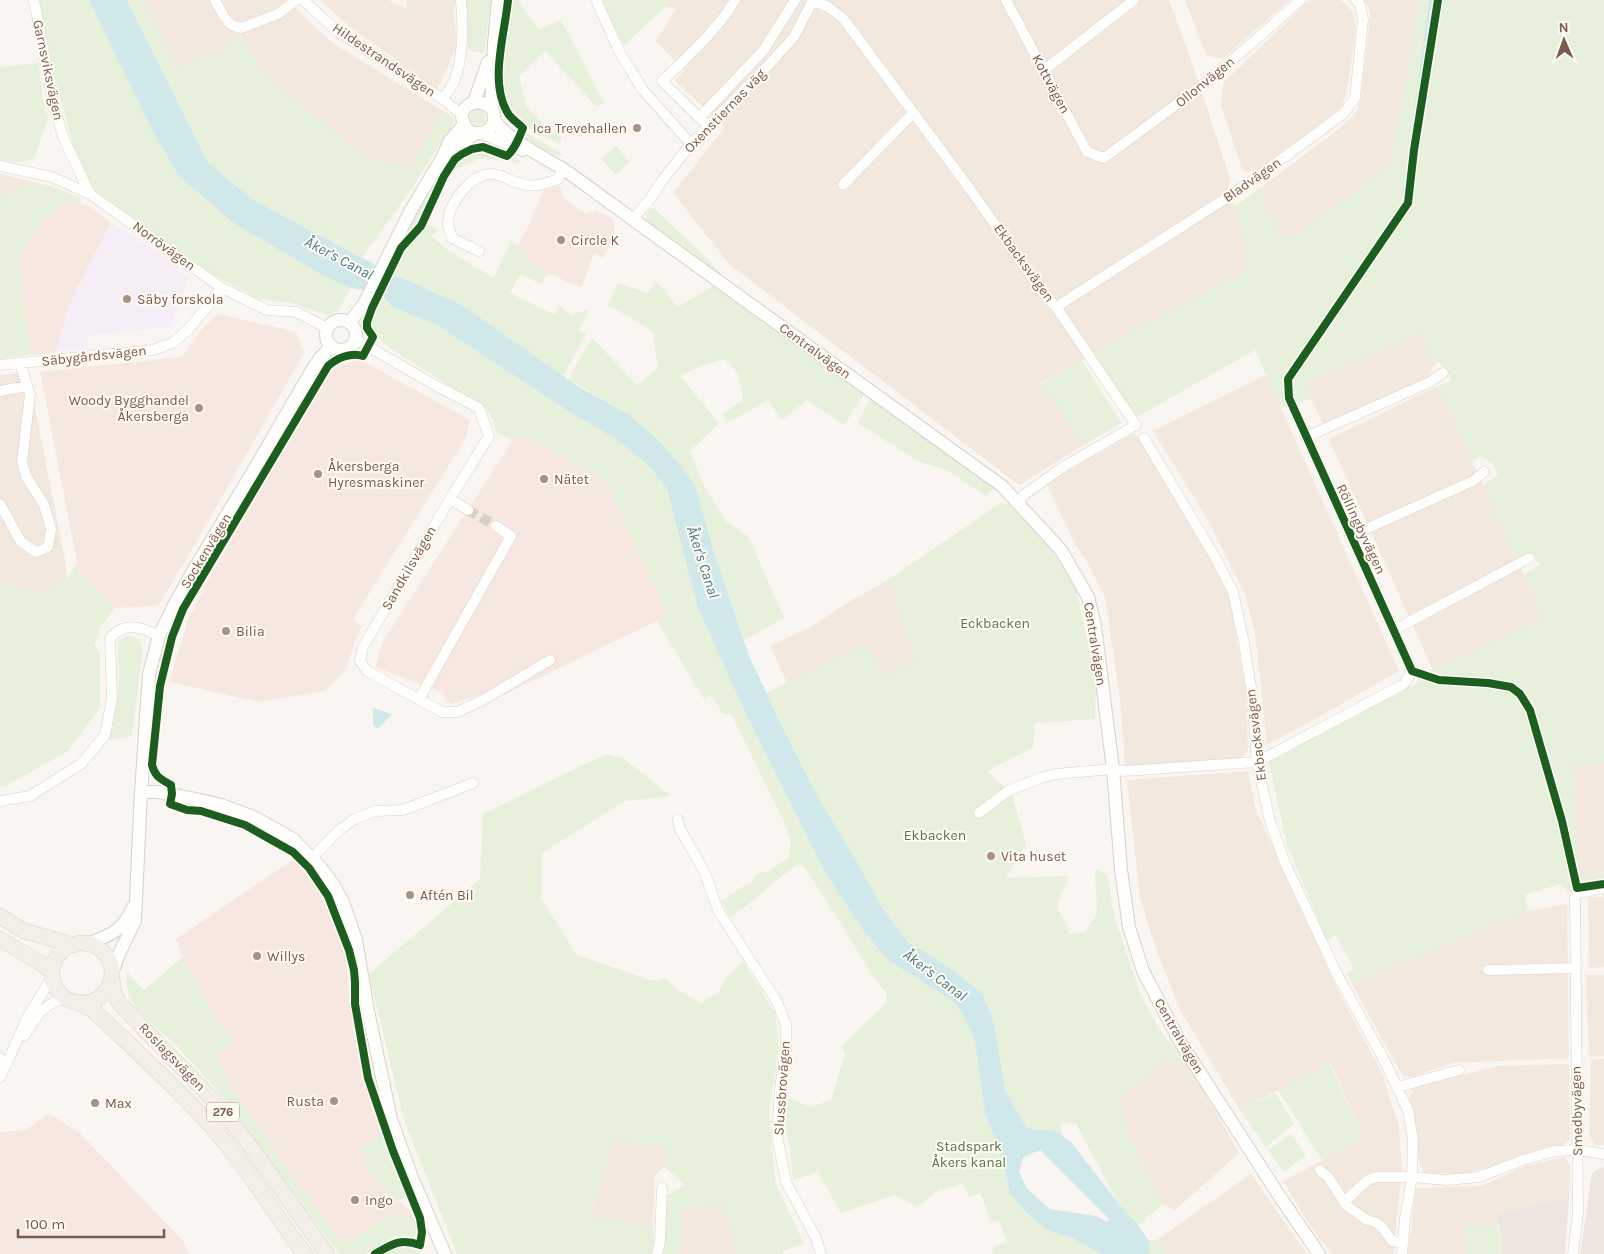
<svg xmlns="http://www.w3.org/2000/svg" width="1604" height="1254" font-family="Karla,sans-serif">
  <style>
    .residential { fill: #f2e8de }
    .commercial { fill: #f6e8e1 }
    .industrial { fill: #ede5e0 }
    .education { fill: #f6eef6 }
    .green { fill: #e7f0db }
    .water { fill: #d0e8ea; fill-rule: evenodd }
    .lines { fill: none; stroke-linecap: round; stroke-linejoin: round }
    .stream { stroke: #d0e8ea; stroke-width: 3 }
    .minor-tunnel { stroke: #d9cfc7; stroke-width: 10; stroke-dasharray: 10 5; stroke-linecap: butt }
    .minor-casing { stroke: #d7d1cb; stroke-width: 11 }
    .tertiary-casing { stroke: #d7d1cb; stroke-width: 14 }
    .primary-casing { stroke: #dad1cc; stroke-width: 16 }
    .minor { stroke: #fefefd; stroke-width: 10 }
    .tertiary { stroke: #fefefd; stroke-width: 12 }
    .primary { stroke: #f3eee8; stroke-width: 15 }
    .cycleway-casing { stroke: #fffaf3; stroke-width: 11 }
    .cycleway { stroke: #1b5e20; stroke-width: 8 }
    .poi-dot { fill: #a69286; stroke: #fffaf3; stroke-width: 2 }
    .labels { text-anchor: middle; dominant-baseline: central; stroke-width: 4; stroke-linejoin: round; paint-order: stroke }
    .shield { fill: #fffaf3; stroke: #a28b7f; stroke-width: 1 }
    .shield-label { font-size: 12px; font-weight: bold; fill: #7a5c4d }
    .street-label { font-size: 14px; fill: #7a5c4d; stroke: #fffaf3 }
    .poi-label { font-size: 14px; fill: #7a5c4d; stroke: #fffaf3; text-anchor: start }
    .park-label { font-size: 14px; fill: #537a41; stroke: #fffaf3 }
    .water-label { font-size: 15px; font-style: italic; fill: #437c86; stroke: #fffaf3 }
  </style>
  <rect width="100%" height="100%" fill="#f9f5f0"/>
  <path class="residential" d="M144,0H289L295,7L331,42L443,111L410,168L369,159L266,78L239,31L233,45L177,68Z
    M320,0H389L406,9L407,0H460L453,8L457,47L437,89L349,26Z
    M650,0H1169L1197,77L1230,179L1229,190L1241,222L1246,271L1093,353L1082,360L1040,383L1084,445L1019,485L730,265L673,193L725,127L675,81L684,71L656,41L676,9L659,5Z
    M1185,0H1290L1222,59L1206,55Z
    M1310,0H1341L1352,11L1356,28L1347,93L1341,107L1257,172L1242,170L1221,105L1223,83Z
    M1362,0H1417L1411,50L1389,167L1291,238L1281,236L1262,202L1265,190L1263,186L1339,129L1356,113L1361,97L1370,16L1368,6Z
    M0,174L34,182L11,194L0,198Z
    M1421,332L1436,364L1431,370L1428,378L1324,425L1311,399L1308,382Z
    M28,372L65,560L67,579L56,583L43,595L0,581V375Z
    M1266,375L1399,671L1308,723L1267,744L1255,632L1244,592L1209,522L1153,431Z
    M1438,386L1544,619L1433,670L1329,439Z
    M1135,433L1219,573L1230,601L1246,691L1248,751L1240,759L1128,768L1125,765L1120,698L1105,597L1087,562L1075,544L1046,483Z
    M886,581L893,591L916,662L887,675L817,667L787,683L770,646L809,628L852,600Z
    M1604,762V872L1583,878L1577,861L1574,765Z
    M1248,771L1256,810L1336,987L1383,1075L1389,1097L1399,1126L1402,1172L1393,1254H1332L1309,1224L1283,1181L1364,1138L1331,1064L1240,1110L1179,1008L1155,946L1140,897L1127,780Z
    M1588,897H1604V967L1589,968Z
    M1567,904L1569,1058L1453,1063L1411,1077L1402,1075L1352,984L1528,911Z
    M1586,975H1604V1056L1589,1057Z
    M1591,1059H1604V1145H1595L1589,1136Z
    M1163,1061L1190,1066L1239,1153L1175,1210L1162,1204L1128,1134L1120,1099Z
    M1569,1064L1570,1138L1563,1145H1552L1490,1167L1462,1174L1424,1173L1419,1161L1409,1098L1414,1087L1498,1066Z
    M614,1139L667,1148L664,1166L655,1176L653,1227L590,1217Z
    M1564,1157L1570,1164L1569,1198L1497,1213L1498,1226H1465L1467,1254H1408L1416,1188L1482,1186L1525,1166Z
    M1251,1174L1307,1254H1166L1157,1240Z
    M722,1205L737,1254H680L683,1208Z"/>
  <path class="commercial" d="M546,184L561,187L563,197L586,214L595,210L613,219L615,235L611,248L609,247L603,258L594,253L582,287H576L556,276L548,274L525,257L518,245L532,219Z
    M64,202L87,205L111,223L78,286L67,312L56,352L31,355L17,257L41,221Z
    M218,314L296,332L304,353L190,553L158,606L115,608L79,572L40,372L182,357L199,332Z
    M359,359L470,420L466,438L353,619L361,626L345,671L325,691L259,702L169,682L188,620L209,578L332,369Z
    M518,432L603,480L609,488L669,615L489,702L485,693L452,704L446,700L443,693L375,667L383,641Z
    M294,859L324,898L345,952L349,987L363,1078L383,1133L361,1148L369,1176L416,1215L384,1218L344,1244L301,1188L230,1084L217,1055L233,1041L213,1015L183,957L176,939Z
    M49,1113L81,1134L183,1241L189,1254H0V1132L26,1130Z"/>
  <path class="industrial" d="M1604,1167V1254H1580L1592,1174L1595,1171Z
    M1569,1198L1565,1254H1502L1497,1213Z"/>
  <path class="education" d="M111,223L180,265L176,269L189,278L170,327L88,336V349L56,352L67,312L78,286Z"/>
  <path class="green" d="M38,0H89L151,128L179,176L324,276L351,288L338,311L328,315L291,303L258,299L210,273L95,190L77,160L55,78Z
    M127,0H144L177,68L233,45L239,31L266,78L369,159L410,168L443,111L454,117L452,128L442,141L406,197L362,257L255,201L208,163Z
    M466,0H491L484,53L468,50Z
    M511,0H518L539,29L561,20L604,103L596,106L545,51L519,76L526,106L551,131L562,136L560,144C545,136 526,128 514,116C490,89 507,32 511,0Z
    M601,0H669L663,9L624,45Z
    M1417,0H1604V762L1574,765L1577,861L1583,877L1604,872V884L1579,893L1568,892L1560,884L1525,895L1528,911L1352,984L1347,973L1354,969L1336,935L1327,940L1287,845L1269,762L1417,683L1433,670L1544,619L1524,575L1539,565L1534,554L1517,560L1483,485L1498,475L1493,464L1480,456L1472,460L1438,386L1451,381L1446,369L1439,363L1436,364L1421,332L1308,382L1311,399L1281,408L1255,350L1135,418L1093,353L1246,271L1241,222L1235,206L1263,186L1265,190L1262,202L1281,236L1291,238L1389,167L1411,50Z
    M39,63L43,100L48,118L34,159L19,162L0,160V67Z
    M470 117a8 8 0 1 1 16 0a8 8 0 1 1-16 0Z
    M525,132L562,154L558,156L521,138Z
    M616,146L630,162L616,175L601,158Z
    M484,151L494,154L502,159L511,157L520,161L518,163L480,158L451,172L427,224L438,230L432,237L449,251L494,278L511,241L527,251L525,257L548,274L541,284L520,274L510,293L555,315L560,306L571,315L589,309L579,331L587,332L563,376L462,305L391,273L376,265L408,209L456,154L462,156L471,152Z
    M34,182L54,187L81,198V204L64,202L41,221L17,257L31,355L0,359V198L11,194Z
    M653,208L704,255L727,281L648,224L646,215L650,210Z
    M656,281L678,307L713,286L864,395L844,425L807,400L782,420L768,400L728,423L723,415L743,399L738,373L724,359L701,366L680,376L719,423L690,451L704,486L727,522L748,536L784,618L744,640L714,552L695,485L663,444L628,414L568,379L592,338L637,385L658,368L653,333L635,320L608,305L618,283L648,293Z
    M381,293L392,307L437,325L565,409L619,441L650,467L667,489L698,608L744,710L822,867L865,933L888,960L953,1001L964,1016L975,1041L985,1113L1001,1155L1010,1193L1026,1213L1047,1230L1072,1238L1102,1254H993L991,1248L1007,1242L1000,1222L990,1220L981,1193L969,1197L963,1183L944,1190L940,1189L917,1207L895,1195L841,1213L818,1172L793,1180L790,1149L785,1126L786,1097L811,1107L831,1100L845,1054L842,1046L886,1003L887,994L872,975L843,927L803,865L797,864L731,918L721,901L752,881L756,874L769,871L789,857L791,843L786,826L731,714H722L719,707L710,695L704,699L657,621L668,615L609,488L603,480L518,433L513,440L497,433L489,411L387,346L370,331L367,321Z
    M1082,360L1121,423L1084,445L1040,384Z
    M870,398L995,487L986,496L948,471L918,461L858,423Z
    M999,503L1008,504L1048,544L1076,589L1096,679L1095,719L1035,723L1033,748L987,771L1012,794L1026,844L1006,878L1068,876L1057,907L1070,934L1085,932L1097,914L1095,869L1107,874L1115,920L1141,995L1161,1032L1190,1066L1163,1061L1120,1099L1128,1134L1162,1204L1138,1226L1135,1221L1119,1204L1076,1124L1062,1122L1061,1135L1054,1130H1037L1026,1127L1006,1093L993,1019L984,996L909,943L881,906L819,799L767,693L817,667L866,645L887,674L916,662L893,591L886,581L985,514Z
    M77,563L79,573L115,608L100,628L94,645L100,654V708L68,751L4,787L0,786V581L43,595L56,583L67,579Z
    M127,636C137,637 140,640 143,649L132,736L108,740C115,716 119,700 119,675C119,662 116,653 119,640Z
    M606,754L623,758L671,796L625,801L542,853L541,898L577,955L653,981L665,978L680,991L701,1003L719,992L726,978L743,961L775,1014L779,1049L769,1111L775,1182L804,1244L782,1251L783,1254H737L721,1205L684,1208L680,1254H661L666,1196L685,1185L664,1166L666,1148L614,1139L590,1216L653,1227L654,1239L651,1254H457L404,1120L369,974L480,879L483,814Z
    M183,957L213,1015L233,1042L217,1056L230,1084L268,1140L301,1188L344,1243L384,1218L416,1215L417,1234L413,1237L395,1236L366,1254H339L224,1098L174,1043L137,1010L129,996L126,980L128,973L144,990Z
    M1330,1065L1364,1138L1322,1160L1278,1090Z
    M1276,1093L1294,1124L1266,1147L1240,1110Z
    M383,1133L408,1197L398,1200L369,1176L361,1148Z
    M1291,1134L1306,1155L1284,1172L1268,1150Z
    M1465,1226H1498L1502,1254H1467Z
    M1157,1240L1166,1254H1149V1241Z
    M400,1244L413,1247L421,1254H379Z"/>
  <path class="water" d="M89,0H127L208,163L255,201L391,273L462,305L579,387L628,414L663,444L695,485L714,552L749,656L779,719L819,799L857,862L881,906L909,943L944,964L982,993L993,1019L1006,1093L1026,1127L1037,1130H1054L1071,1142L1119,1204L1135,1221L1149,1241V1254H1102L1072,1238L1047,1230L1026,1213L1010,1193L1001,1155L985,1113L975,1041L964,1016L953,1001L888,960L865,933L822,867L744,710L698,608L667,489L650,467L619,441L565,409L437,325L392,307L381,293L351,288L324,276L234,223L179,176L151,128ZM1040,1150L1109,1219L1107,1222L1096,1216L1050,1209L1027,1189L1019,1171L1023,1157Z
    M373,708L392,714L378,729L373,725Z"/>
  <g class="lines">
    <path class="stream" d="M1404,194L1431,0"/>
    <path class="minor-tunnel" d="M468,510L496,526"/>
    <defs>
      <path id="minor" d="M34,0L54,107L64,139L90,194
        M215,0C221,11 226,26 241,28L278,14L296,0
        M303,0L337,31L443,99L463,116
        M596,0L620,53L643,90L691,144
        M1006,0L1087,152L1104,158L1208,81L1301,0
        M813,1L828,7L843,18L975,196L1042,292L1056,307L1136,425L1063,467L1025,494L1018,502
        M1044,70L1134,0
        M443,99C446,94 451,88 454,82C464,55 463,28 461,0
        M699,118L763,51L795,0
        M709,127L662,81C686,59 719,28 735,0
        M0,166L52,177L90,194L222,288L267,310L296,312L327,328
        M843,185L913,113
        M632,220L651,198L661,182L691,144L763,71L794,37L813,0
        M479,251L452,238C451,234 448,228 448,223C448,204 471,174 491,174C497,174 504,177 510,180C530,188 537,187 558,179L563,169
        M1056,307L1242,188L1343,114L1355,98L1363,20L1360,4L1356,0
        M355,339L433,384L479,408L489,436L450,499L363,647L360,661L367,671L442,712H457L483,700L550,660
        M0,365L153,350L172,343L188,330L222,288
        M0,391L27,386
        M1306,437L1430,382L1443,373
        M1144,438L1215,557L1233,592L1244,643L1252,694L1257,762L1270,821L1285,863L1338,976L1384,1060L1408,1110L1413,1140L1412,1177L1405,1219L1402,1254
        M450,499L468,510
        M0,504L21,542L36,552L48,547L51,529L44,505L26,476L22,462L30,394L20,364
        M1350,536L1473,481L1484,472
        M1394,630L1529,558
        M419,699L511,536L496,526
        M0,801L30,796L81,764L105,735L112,699L110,638C125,621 142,627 159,636
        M979,813L1008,791L1040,778L1056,774L1113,769L1124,771L1257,762L1404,684L1412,671L1289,398
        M678,820L680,829L704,871L718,910L777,1002L786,1025V1049L780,1088L777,1135L786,1182L816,1238L821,1254
        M312,858L339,830L355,819L375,811L403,810L473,783
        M1488,970L1575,968
        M25,1035C38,1014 42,1005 66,998
        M0,1058L7,1063L0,1077
        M7,1063L28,1016L53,976
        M1398,1087L1459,1070
        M1320,1170L1328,1177L1347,1206L1367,1220L1375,1222L1383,1228L1392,1241L1403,1244
        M1344,1202L1368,1180L1376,1177H1412L1446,1180L1479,1177L1523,1160L1555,1151L1577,1150L1604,1154
        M657,1254L660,1241L662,1188
        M1573,1254L1578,1212L1575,897L1579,893L1604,888"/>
      <path id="tertiary" d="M474,102L488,62
        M492,109C478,94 454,107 465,126C472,138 492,134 494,120C495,115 493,112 492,108C491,100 492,90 492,81C493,54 495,27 498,0
        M494,120C508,140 542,156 563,169C580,180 596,193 613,205L1002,486L1061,550L1088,597L1095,626L1113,769L1121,870L1129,927L1143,971L1179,1040L1280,1197L1319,1254
        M482,133L523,150
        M443,156L476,133
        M326 335a15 15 0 1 1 30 0a15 15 0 1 1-30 0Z
        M350,322L364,304L411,210L443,156L449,142L464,124
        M141,792H158L200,800L221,805L254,817L293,839L322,869L335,887L343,902L356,940L369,1016L391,1119L413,1180L445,1254
        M87,944C111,935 123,931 133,907
        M112,973L119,954L135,921L141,792L149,674L159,636L174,605L196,566L252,473L312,370L321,357L331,347"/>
      <path id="primary" d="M0,916L24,931L74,945
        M0,939L42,964L52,972
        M52 973a30 30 0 1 1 60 0a30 30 0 1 1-60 0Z
        M112,979L114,992L119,1003L214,1101L248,1143L327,1254
        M78,1002L94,1011C138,1053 184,1093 223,1140C253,1176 276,1217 305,1254"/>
    </defs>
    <use href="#minor" class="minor-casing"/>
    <use href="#tertiary" class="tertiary-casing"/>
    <use href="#primary" class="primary-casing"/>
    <use href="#minor" class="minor"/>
    <use href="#tertiary" class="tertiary"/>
    <use href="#primary" class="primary"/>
    <defs>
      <path id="cycleway" d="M1438,0L1414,150L1408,203L1288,379L1289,398L1412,671L1439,680L1488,683L1511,687L1520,694L1530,710L1562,821L1577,888L1604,884
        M375,1254C392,1244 401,1238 420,1245L422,1232L420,1218L393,1151L368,1078L355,1004V982L354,970L349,950L328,896L309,868L293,852L245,825L201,811L187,810L170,804L172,794L171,785C161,779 155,777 152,765L160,686L172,637L183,609L328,366C337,358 351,352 363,356L373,337L367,328V322L372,308L401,248L421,226L444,176L455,159L462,154L472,149L483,147L507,156C515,149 519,138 523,128C519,124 513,120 509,115C488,84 505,34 508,0"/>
    </defs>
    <use href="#cycleway" class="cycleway-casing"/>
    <use href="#cycleway" class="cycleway"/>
  </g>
  <g class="poi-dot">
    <circle cx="637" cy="128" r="5"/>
    <circle cx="561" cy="240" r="5"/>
    <circle cx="127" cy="299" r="5"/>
    <circle cx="199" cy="408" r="5"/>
    <circle cx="318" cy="474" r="5"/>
    <circle cx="544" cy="479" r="5"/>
    <circle cx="226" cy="631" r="5"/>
    <circle cx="991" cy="856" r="5"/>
    <circle cx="410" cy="895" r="5"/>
    <circle cx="257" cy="956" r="5"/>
    <circle cx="334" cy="1101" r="5"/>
    <circle cx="95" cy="1103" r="5"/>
    <circle cx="355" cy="1200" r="5"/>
  </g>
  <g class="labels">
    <rect class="shield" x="207" y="1102.5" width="32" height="19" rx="4"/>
    <g class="shield-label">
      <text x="223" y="1112">276</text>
    </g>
    <g class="street-label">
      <text transform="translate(384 60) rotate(34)">Hildestrandsvägen</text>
      <text transform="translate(48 70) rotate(78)">Garnsviksvägen</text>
      <text transform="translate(1205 82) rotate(-39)">Ollonvägen</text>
      <text transform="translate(1051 84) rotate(62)">Kottvägen</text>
      <text transform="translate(725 111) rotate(-46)">Oxenstiernas väg</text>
      <text transform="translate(1252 180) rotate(-35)">Bladvägen</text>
      <text transform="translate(164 246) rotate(36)">Norrövägen</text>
      <text transform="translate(1024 263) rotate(54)">Ekbacksvägen</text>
      <text transform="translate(815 351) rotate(36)">Centralvägen</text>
      <text transform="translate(94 356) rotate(-6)">Säbygårdsvägen</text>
      <text transform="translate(1361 529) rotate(65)">Röllingbyvägen</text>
      <text transform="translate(206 551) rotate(-59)">Sockenvägen</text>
      <text transform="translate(409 568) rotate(-60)">Sandkilsvägen</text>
      <text transform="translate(1095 644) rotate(81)">Centralvägen</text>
      <text transform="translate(1256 735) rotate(-97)">Ekbacksvägen</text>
      <text transform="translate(1179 1036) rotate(60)">Centralvägen</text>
      <text transform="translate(172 1057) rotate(46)">Roslagsvägen</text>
      <text transform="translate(782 1088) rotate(-86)">Slussbrovägen</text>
      <text transform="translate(1577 1111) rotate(-91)">Smedbyvägen</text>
    </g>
    <g class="poi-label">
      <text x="627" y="128" text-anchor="end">Ica Trevehallen</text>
      <text x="571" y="240">Circle K</text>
      <text x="137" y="299">Säby forskola</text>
      <text x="189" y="400" text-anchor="end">Woody Bygghandel<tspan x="189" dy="16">Åkersberga</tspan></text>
      <text x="328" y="466">Åkersberga<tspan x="328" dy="16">Hyresmaskiner</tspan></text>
      <text x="554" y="479">Nätet</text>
      <text x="236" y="631">Bilia</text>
      <text x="1001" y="856">Vita huset</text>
      <text x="420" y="895">Aftén Bil</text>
      <text x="267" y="956">Willys</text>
      <text x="324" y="1101" text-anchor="end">Rusta</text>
      <text x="105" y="1103">Max</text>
      <text x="365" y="1200">Ingo</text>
    </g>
    <g class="park-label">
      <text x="995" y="623">Eckbacken</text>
      <text x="935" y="835">Ekbacken</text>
      <text x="969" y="1146">Stadspark<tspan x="969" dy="16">Åkers kanal</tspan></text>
    </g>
    <g class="water-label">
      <text transform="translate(339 258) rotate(28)">Åker's Canal</text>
      <text transform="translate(703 562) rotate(72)">Åker's Canal</text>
      <text transform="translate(935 975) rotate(37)">Åker's Canal</text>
    </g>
  </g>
  <g transform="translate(1564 40) rotate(358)" stroke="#fffaf3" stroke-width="4" paint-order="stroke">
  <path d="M0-4L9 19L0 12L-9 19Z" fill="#7a5c4d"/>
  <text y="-8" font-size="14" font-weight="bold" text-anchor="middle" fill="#7a5c4d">N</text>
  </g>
  <path d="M18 1229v8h146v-8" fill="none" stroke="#7a5c4d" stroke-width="2.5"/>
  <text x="25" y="1229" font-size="15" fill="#7a5c4d" stroke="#fffaf3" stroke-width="4" paint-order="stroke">100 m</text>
</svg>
